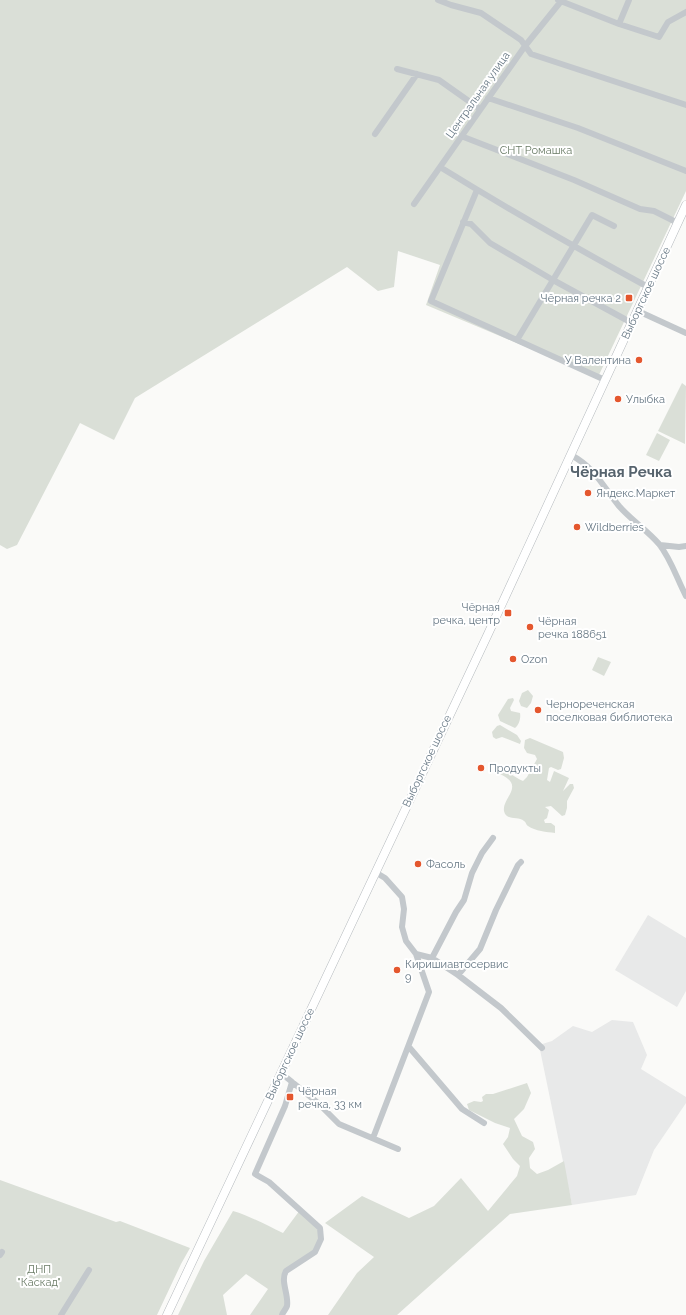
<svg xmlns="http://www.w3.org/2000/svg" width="686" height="1315" font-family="Raleway,sans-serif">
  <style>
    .built { fill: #e8e9e9 }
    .green { fill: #dadfd7 }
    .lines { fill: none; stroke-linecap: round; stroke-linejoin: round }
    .major-casing { stroke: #b5babe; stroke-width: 9 }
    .minor { stroke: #c3c8cc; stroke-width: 6 }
    .major { stroke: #fff; stroke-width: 8 }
    .poi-dot { fill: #e4572e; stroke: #fff; stroke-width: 1.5 }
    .labels { text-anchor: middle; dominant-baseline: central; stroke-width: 4; stroke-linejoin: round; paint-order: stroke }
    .street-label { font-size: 11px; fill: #657683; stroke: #fff }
    .park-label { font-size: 11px; fill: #687a64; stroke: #fff }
    .poi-label { font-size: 11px; fill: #657683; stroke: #fff; text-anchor: start }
    .district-label { font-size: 15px; font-weight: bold; fill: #57646e; stroke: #fff }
  </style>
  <rect width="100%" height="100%" fill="#fafaf8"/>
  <path class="built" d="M648,915L686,938V991L677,1007L615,970Z
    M612,1020L633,1022L647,1055L641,1069L686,1097V1103L654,1150L636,1195L572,1205L539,1045L552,1041L573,1026L592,1032Z"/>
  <path class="green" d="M0,0H686V191L598,377L426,305L440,265L398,251L394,287L378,291L347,267L135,398L114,440L80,423L17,545L7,549L0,545Z
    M682,383L686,386L685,444L658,431Z
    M657,433L670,440L659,461L646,455Z
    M598,657L611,662L604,676L592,670Z
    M528,690L533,696L531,703L527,708L521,706L519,701L522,693Z
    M513,698L514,700L510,708L511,711L520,713C521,718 519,725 515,728L500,721L498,715L508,699Z
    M500,725L517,735L521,741L520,744L502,737L496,739L493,737L492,732L497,726Z
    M530,738L563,752L564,758L561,769L558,770L551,767L549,768L547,780L550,782L554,771L569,778L563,791L570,784H573L574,788L567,801V808L565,815L562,816L551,806L545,807L549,810L547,818L544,820L545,823H551L555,826V833C547,832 535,831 528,826C526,825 526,822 524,821C518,816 506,821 504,811C502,797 526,786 500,774V772L502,771C510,772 516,778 523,781L527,777L537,759L535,755L527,753L524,748L525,740Z
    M527,1083L531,1093L524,1109L514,1119L522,1136L533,1142L535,1149L529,1158L530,1168L537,1174L548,1170L564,1161L572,1205L510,1214L397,1315H328L357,1273L374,1257L325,1223L362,1196L409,1218L434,1206L461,1178L488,1211L517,1176L520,1166L513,1159L503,1144L508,1137L510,1128L495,1123L469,1110L467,1104L474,1101L481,1102L483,1101L482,1097L486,1094H493Z
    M0,1180L116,1222L120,1221L190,1248L181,1264L157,1315H0Z
    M300,1210L320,1228L321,1239L315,1252L286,1271L287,1307L282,1315H250L268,1289L246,1274L223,1295L227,1315H178L204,1261L233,1211C250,1216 266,1225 283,1233Z"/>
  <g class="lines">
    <defs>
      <path id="major" d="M167,1315L488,634L686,205"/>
    </defs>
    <use href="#major" class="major-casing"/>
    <path class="minor" d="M438,0L451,5L481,13L521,40L531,54L686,105
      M558,0L619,24L659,37L668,22L686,12
      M619,24L629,0
      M397,69L439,80L480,109
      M488,98L578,128L686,171
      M375,134L417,74
      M461,136L574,180L640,209L654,211L678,223
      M440,167C508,209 578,249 648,287
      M477,190L431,301L605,380
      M414,204L525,46L562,0
      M463,222L471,224L490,243L553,280L632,323
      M638,311L686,333
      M517,340L592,215L614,226
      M571,455C595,468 602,485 619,506C631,520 647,530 659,544C671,559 677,579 686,596
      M660,545L679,547L686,546
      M375,872L385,878L402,897L404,909L402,927L406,941L416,954L432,958L458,975L501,1008L542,1048
      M432,958L456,912L464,900L472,873L482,853L493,838
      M458,975L480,949L496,910L518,865L521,862
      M409,1047L462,1109L484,1123
      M281,1073L318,1103L339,1124L398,1149
      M373,1138L429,992L416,954
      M0,1255L2,1252
      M61,1315L89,1270
      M282,1315C283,1312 286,1309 287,1306C289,1295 280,1281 286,1271L315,1252L321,1239L320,1228L269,1182L255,1174L285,1106L292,1082"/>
    <use href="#major" class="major"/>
  </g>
  <g class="poi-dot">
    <rect x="625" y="294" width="8" height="8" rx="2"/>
    <circle cx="639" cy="360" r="4"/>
    <circle cx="618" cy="399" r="4"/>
    <circle cx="588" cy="493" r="4"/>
    <circle cx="577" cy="527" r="4"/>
    <rect x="504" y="609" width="8" height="8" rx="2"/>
    <circle cx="530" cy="627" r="4"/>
    <circle cx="513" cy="659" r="4"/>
    <circle cx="538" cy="710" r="4"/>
    <circle cx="481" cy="768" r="4"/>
    <circle cx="418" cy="864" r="4"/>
    <circle cx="397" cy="970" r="4"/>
    <rect x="286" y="1093" width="8" height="8" rx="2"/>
  </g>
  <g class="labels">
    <g class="street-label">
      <text transform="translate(478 95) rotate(-55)">Центральная улица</text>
      <text transform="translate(646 293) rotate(-65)">Выборгское шоссе</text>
      <text transform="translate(427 761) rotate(-65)">Выборгское шоссе</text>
      <text transform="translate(290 1054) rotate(-65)">Выборгское шоссе</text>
    </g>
    <g class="park-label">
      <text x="536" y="150">СНТ Ромашка</text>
      <text x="39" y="1269">ДНП<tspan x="39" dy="13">"Каскад"</tspan></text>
    </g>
    <g class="poi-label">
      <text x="621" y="298" text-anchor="end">Чёрная речка 2</text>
      <text x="631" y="360" text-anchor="end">У Валентина</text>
      <text x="626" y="399">Улыбка</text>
      <text x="596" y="493">Яндекс.Маркет</text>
      <text x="585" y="527">Wildberries</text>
      <text x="500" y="607" text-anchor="end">Чёрная<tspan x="500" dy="13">речка, центр</tspan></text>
      <text x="538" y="621">Чёрная<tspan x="538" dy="13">речка 188651</tspan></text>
      <text x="521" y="659">Ozon</text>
      <text x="546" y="704">Чернореченская<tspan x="546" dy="13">поселковая библиотека</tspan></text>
      <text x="489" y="768">Продукты</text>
      <text x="426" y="864">Фасоль</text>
      <text x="405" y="964">Киришиавтосервис<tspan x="405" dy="13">9</tspan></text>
      <text x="298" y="1091">Чёрная<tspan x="298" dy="13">речка, 33 км</tspan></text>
    </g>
    <g class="district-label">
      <text x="621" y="472">Чёрная Речка</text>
    </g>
  </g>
</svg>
